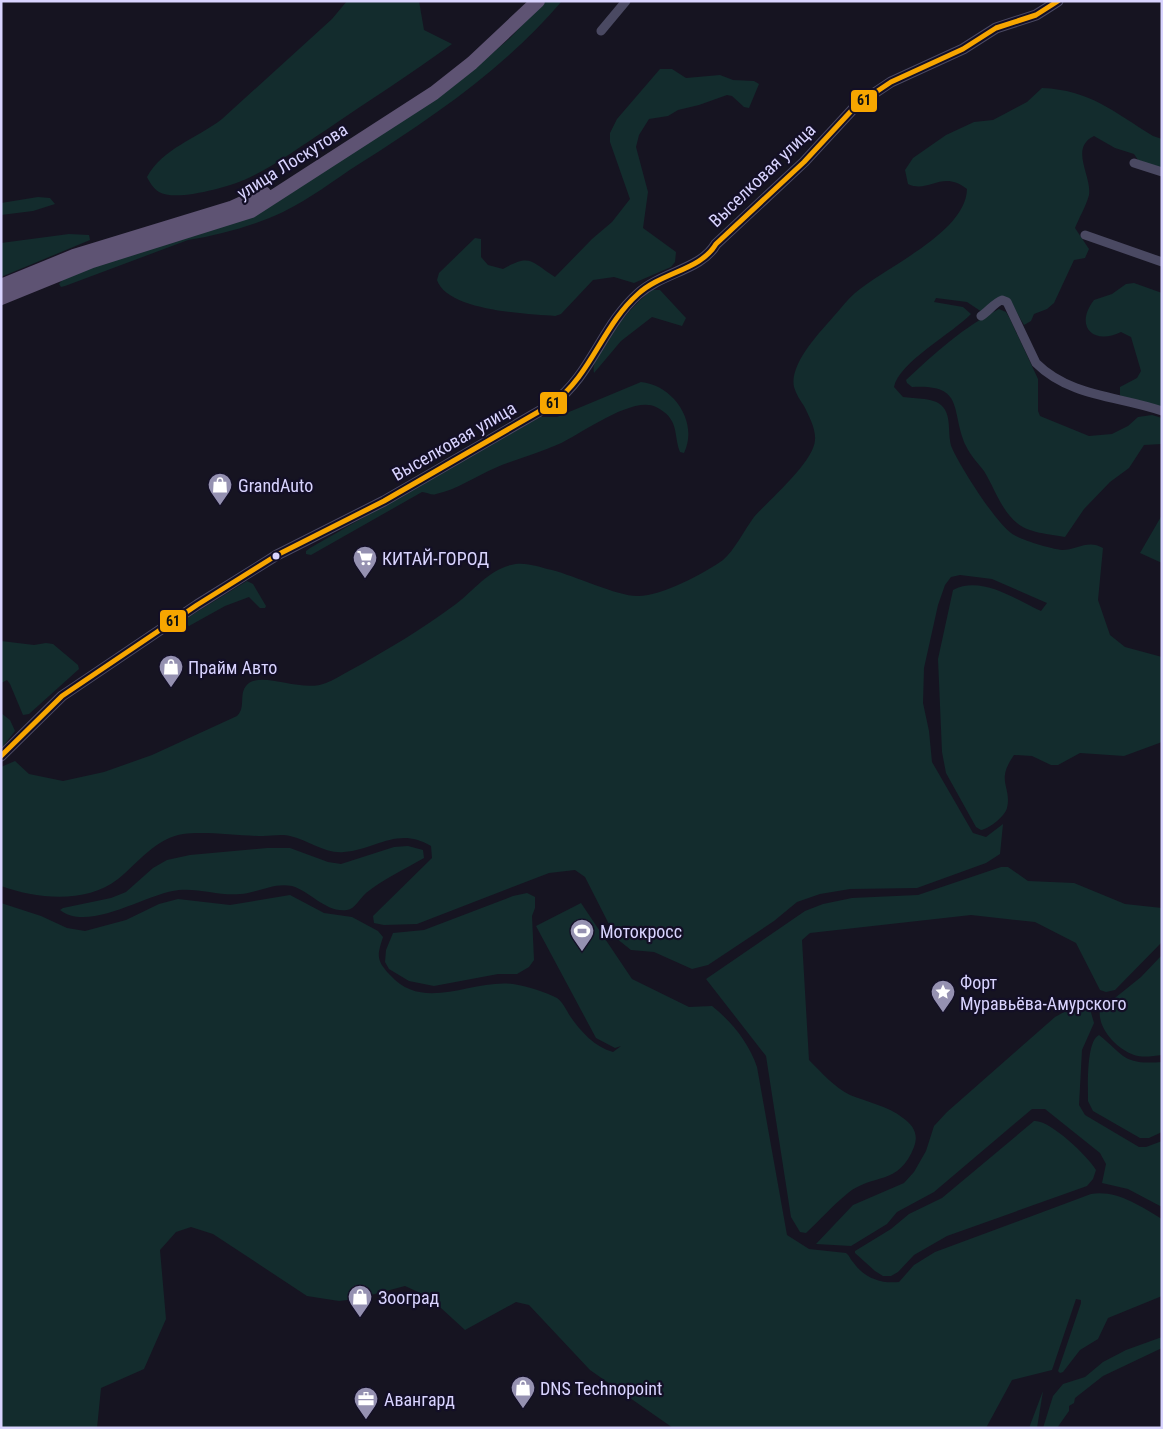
<svg xmlns="http://www.w3.org/2000/svg" width="1163" height="1429" font-family="'Roboto Condensed',sans-serif">
  <style>
    .green { fill: #132c2d }
    .lines { fill: none; stroke-linecap: round; stroke-linejoin: round }
    .minor { stroke: #4a4962; stroke-width: 9 }
    .tertiary { stroke: #4a4962; stroke-width: 11 }
    .primary { stroke: #5e5373; stroke-width: 14 }
    .bus-1-casing { stroke: #130f26; stroke-width: 9 }
    .bus-1 { stroke: #f7a600; stroke-width: 5 }
    .bus-dot { fill: #d9d4ff; stroke: #130f26; stroke-width: 2 }
    .labels { text-anchor: middle; dominant-baseline: central; stroke-width: 4.5; stroke-linejoin: round; paint-order: stroke }
    .street-label { font-size: 18px; fill: #d9d4ff; stroke: #130f26 }
    .poi-label { font-size: 18px; fill: #d9d4ff; stroke: #130f26; text-anchor: start }
    .line-badge { stroke: #130f26; stroke-width: 2 }
    .pale-badge-label { font-size: 14px; text-anchor: middle; font-weight: bold; fill: #111 }
  </style>
  <rect width="100%" height="100%" fill="#161421"/>
  <path class="green" d="M347,1H419L424,30L452,44C411,74 368,101 326,130C299,147 274,167 244,180C227,187 176,202 159,192C153,188 150,183 147,177C163,148 196,139 222,119L332,19Z
    M545,1H562C505,68 433,117 359,164C334,180 310,199 283,212C253,226 220,235 188,240L65,286L61,287L59,284L63,279L116,258L220,225L467,75L510,38Z
    M660,69H672L686,78L720,75L733,80L754,81L759,84L749,108L744,107L732,96L727,95L699,105L678,110L668,116L649,119L639,135L636,147L648,192L643,228L676,252L675,262L671,267L634,283L614,277L593,280L561,314L555,316C528,314 447,311 437,280L439,273L475,238L481,239V257L488,265L503,269C531,253 531,262 555,277L592,239L612,222L630,199L610,142V133L617,119Z
    M1042,88C1090,90 1114,112 1153,136L1162,139V169L1138,160L1134,154L1115,148L1094,136C1069,148 1092,176 1089,195C1086,206 1079,218 1075,228L1089,249L1085,258L1074,260L1054,303L1047,309L1034,314L1031,321L1024,325L1010,301L982,312L967,302L936,298L934,302L963,307L971,314C954,332 898,363 894,387L903,397C915,399 935,397 943,407C952,417 947,436 952,448C961,468 994,520 1011,533C1020,540 1051,549 1062,550C1077,550 1088,539 1103,548L1098,600L1110,635L1125,647L1162,657V742L1124,756L1080,753L1058,765H1051L1032,756L1014,755C995,782 1012,786 1007,808C1005,816 989,829 981,830L976,827L946,773L942,752L938,659L953,590C981,575 1015,599 1041,611L1047,603L992,579L960,575L951,577L945,585L938,605L924,668L923,703L929,731L932,762L973,833L986,837L1003,824L1000,854L986,863L917,888L850,889L820,894L797,902L774,921L708,965L692,969L654,952L631,950L616,938L585,877L575,870L549,873L417,924L384,925L374,923L373,916L432,858L431,846C398,826 377,849 344,852C325,854 308,840 290,836C282,834 271,836 263,836C239,836 206,831 183,834C156,838 138,863 118,879C86,904 37,899 1,886V767L15,761L29,774L63,781L104,772L152,755L237,716C247,707 237,692 249,683C265,672 302,693 326,683C334,680 341,675 349,671C386,651 422,629 456,604C473,591 489,570 511,565C524,561 539,567 552,570C575,576 617,596 637,596C660,597 705,573 723,560C734,551 745,529 754,517C768,501 814,462 815,440C816,429 809,416 804,406C800,400 796,394 794,387C789,364 820,332 834,316C841,308 848,299 855,293C885,267 966,233 967,189C942,169 929,194 908,184L905,170L913,158L946,135L974,122L993,120L1027,102Z
    M38,197L50,198L55,204L33,211L1,215V203Z
    M69,234L89,235L90,240L1,277V243Z
    M1134,283L1162,293V408L1123,398L1120,395V387L1137,378L1141,371L1131,337L1121,332C1093,346 1074,326 1094,300L1112,294L1126,284Z
    M652,290H660L686,318L682,326L652,317L621,341L594,373C589,354 636,301 652,290Z
    M999,309L1006,312L1010,319L1038,379V411L1040,416L1089,436L1112,434L1128,426L1138,417L1152,415L1162,418V444L1144,445L1129,468L1110,482L1084,509L1065,537C1050,534 1028,533 1017,523C1001,510 994,487 984,471C978,463 970,455 966,446C950,411 966,384 912,387L907,383L906,380C935,353 963,327 999,309Z
    M641,382C673,385 699,422 684,453L680,452C673,434 680,419 656,407C633,395 581,434 559,444C539,453 516,459 495,468C476,476 456,490 436,494C432,496 427,492 422,492L311,555L306,554V551L310,548L540,417H557Z
    M1162,515V563L1140,553Z
    M247,581L253,584L266,606L265,608H260L249,597L225,606L189,626L186,624L187,618Z
    M1,641L34,645L46,643L53,644L78,665L79,669L29,714L23,715L10,684L7,680L1,683Z
    M1,713L10,720L15,731L1,749Z
    M408,846L423,850L424,858C405,869 383,879 366,893C360,898 355,909 347,910C326,913 310,891 292,886C274,882 257,893 240,894C220,896 199,888 179,890C147,893 89,933 60,910L63,908L111,898L126,892L153,868L167,860L190,855L267,848H290L328,862L341,864L394,847Z
    M1001,867H1008L1028,881L1074,883L1125,904L1162,908V942L1115,990L1106,992L1100,990L1076,943L1035,922L971,915L810,933L802,940L809,1060C822,1073 834,1087 850,1095C867,1102 888,1106 903,1118C913,1125 919,1134 914,1147C899,1186 873,1173 848,1193C833,1205 820,1220 806,1233L800,1232L791,1217L766,1056L706,979L805,911L823,904L852,898L918,895Z
    M527,893L535,897V908L532,916L534,960L529,967L517,974H498L434,986L409,981L389,969L385,962L386,950L393,933L424,930L513,896Z
    M290,895L324,913L352,917L378,931L383,937C377,956 376,960 390,975C424,1013 471,979 513,984C527,986 545,992 557,998C562,1001 567,1011 570,1016C581,1032 595,1047 613,1052L621,1046L615,1048L596,1038L536,926L581,903L632,979L689,1007L712,1006C732,1022 749,1043 757,1067L787,1235L809,1249L846,1253C850,1256 850,1259 853,1262C864,1278 881,1284 899,1282L914,1265L935,1252L1091,1194C1117,1190 1140,1206 1162,1219V1296L1108,1318L1098,1339L1080,1350L1063,1372L1060,1373L1058,1371L1081,1303V1300L1076,1299L1052,1370L1012,1380L986,1428H673L590,1370L529,1305L516,1302L465,1330L429,1297L405,1286L356,1299L339,1301L307,1296L213,1234L191,1227L176,1232L160,1250L166,1319L144,1369L101,1388L97,1428H1V903L41,916L67,928L85,931L126,920L159,904L178,899L230,905Z
    M1162,955V1055C1153,1056 1143,1058 1134,1055C1117,1049 1097,1028 1100,1010L1141,977Z
    M1077,1005L1090,1009L1094,1023L1082,1050L1079,1105L1085,1115L1139,1147H1146L1162,1141V1207L1128,1189L1102,1183L1106,1164L1100,1153L1045,1109H1032L934,1192L897,1212L887,1224L851,1246L816,1244L853,1205L904,1183L914,1172L926,1151L934,1126L947,1112L1055,1017Z
    M1099,1035C1125,1056 1123,1065 1162,1062V1132L1149,1138H1140L1093,1111L1088,1101C1088,1087 1086,1041 1099,1035Z
    M1034,1121C1049,1119 1088,1156 1096,1170L1093,1179L1087,1186L947,1236L914,1255L898,1272L891,1276H883L875,1271L855,1253V1251L891,1229L909,1214L942,1198Z
    M1162,1337V1348L1103,1376L1075,1398L1074,1403L1069,1406V1411L1057,1428H1043L1053,1396L1063,1384L1085,1377L1103,1362L1126,1350Z
    M1043,1391L1037,1428H1029Z"/>
  <g class="lines">
    <path class="minor" d="M601,31L626,1
      M1134,163L1162,172
      M1085,235L1162,262
      M981,316C988,312 995,302 1002,300L1007,302L1036,363C1070,397 1119,396 1162,411"/>
    <path class="tertiary" d="M1,756L62,696L197,605L277,555L384,501L552,404C591,376 602,326 638,294C662,272 701,270 716,244L804,162L853,109L870,96L891,82L963,49L996,28L1036,15L1058,1"/>
    <path class="primary" d="M1,286L74,256L231,208L264,193
      M1,298L92,261L251,211L434,93L472,63L538,1"/>
    <defs>
      <path id="bus-1" d="M1,756L62,696L197,605L277,555L384,501L552,404C591,376 602,326 638,294C662,272 701,270 716,244L804,162L853,109L870,96L891,82L963,49L996,28L1036,15L1058,1"/>
    </defs>
    <use href="#bus-1" class="bus-1-casing"/>
    <use href="#bus-1" class="bus-1"/>
  </g>
  <defs>
    <symbol id="shop-pin" viewBox="-11 -11 22 30"><path d="M0 17L-7.5 6A9.5 9.5 0 1 1 7.5 6Z" fill="#9591b1" stroke="#130f26"/><path d="M-5-2.5h2.3a2.7 3.5 0 0 1 5.4 0H5L5.5 6h-11ZM-1.5-2.5h3a1.5 2.3 0 0 0-3 0Z" fill="#fff"/></symbol>
    <symbol id="supermarket-pin" viewBox="-11 -11 22 30"><path d="M0 17L-7.5 6A9.5 9.5 0 1 1 7.5 6Z" fill="#9591b1" stroke="#130f26"/><path d="M-6-5.5h2.5l.6 2H6L4.5 2H-2.5L-4.4-4H-6ZM-1.5 3.2a1.3 1.3 0 1 0 .1 0ZM3 3.2a1.3 1.3 0 1 0 .1 0Z" fill="#fff"/></symbol>
    <symbol id="stadium-pin" viewBox="-11 -11 22 30"><path d="M0 17L-7.5 6A9.5 9.5 0 1 1 7.5 6Z" fill="#9591b1" stroke="#130f26"/><path d="M0-5a6.5 5 0 1 0 0 10a6.5 5 0 1 0 0-10ZM-3.5-1.8h7v3.6h-7Z" fill="#fff"/></symbol>
    <symbol id="sight-pin" viewBox="-11 -11 22 30"><path d="M0 17L-7.5 6A9.5 9.5 0 1 1 7.5 6Z" fill="#9591b1" stroke="#130f26"/><path d="M0-6L1.8-2.2L6-1.7L2.9 1.2L3.7 5.4L0 3.3L-3.7 5.4L-2.9 1.2L-6-1.7L-1.8-2.2Z" fill="#fff"/></symbol>
    <symbol id="office-pin" viewBox="-11 -11 22 30"><path d="M0 17L-7.5 6A9.5 9.5 0 1 1 7.5 6Z" fill="#9591b1" stroke="#130f26"/><path d="M-6-3h4V-5.5h4V-3h4V5H-6ZM-1-4.5V-3h2v-1.5ZM-6 0V1H6V0Z" fill="#fff"/></symbol>
  </defs>
  <g fill-rule="evenodd">
    <use href="#shop-pin" x="206" y="471" width="28" height="38"/>
    <use href="#supermarket-pin" x="351" y="544" width="28" height="38"/>
    <use href="#shop-pin" x="157" y="653" width="28" height="38"/>
    <use href="#stadium-pin" x="568" y="917" width="28" height="38"/>
    <use href="#sight-pin" x="929" y="978" width="28" height="38"/>
    <use href="#shop-pin" x="346" y="1283" width="28" height="38"/>
    <use href="#shop-pin" x="509" y="1374" width="28" height="38"/>
    <use href="#office-pin" x="352" y="1385" width="28" height="38"/>
  </g>
  <circle class="bus-dot" cx="276" cy="556" r="4.5"/>
  <g class="labels">
    <g class="street-label">
      <text transform="translate(292 161) rotate(-32)">улица Лоскутова</text>
      <text transform="translate(762 175) rotate(-44)">Выселковая улица</text>
      <text transform="translate(454 441) rotate(-30)">Выселковая улица</text>
    </g>
    <g class="poi-label">
      <text x="238" y="485">GrandAuto</text>
      <text x="382" y="558">КИТАЙ-ГОРОД</text>
      <text x="188" y="667">Прайм Авто</text>
      <text x="600" y="931">Мотокросс</text>
      <text x="960" y="982">Форт<tspan x="960" dy="21">Муравьёва-Амурского</tspan></text>
      <text x="378" y="1297">Зооград</text>
      <text x="540" y="1388">DNS Technopoint</text>
      <text x="384" y="1399">Авангард</text>
    </g>
  </g>
  <g class="line-badge">
    <rect x="850" y="89" width="28" height="24" rx="5" fill="#f7a600"/>
    <rect x="539" y="391" width="29" height="24" rx="5" fill="#f7a600"/>
    <rect x="159" y="609" width="28" height="24" rx="5" fill="#f7a600"/>
  </g>
  <g class="pale-badge-label">
    <text x="864" y="105">61</text>
    <text x="553" y="408">61</text>
    <text x="173" y="626">61</text>
  </g>
  <rect width="1163" height="1429" fill="none" stroke="#d9d4ff" stroke-width="5"/>
</svg>
